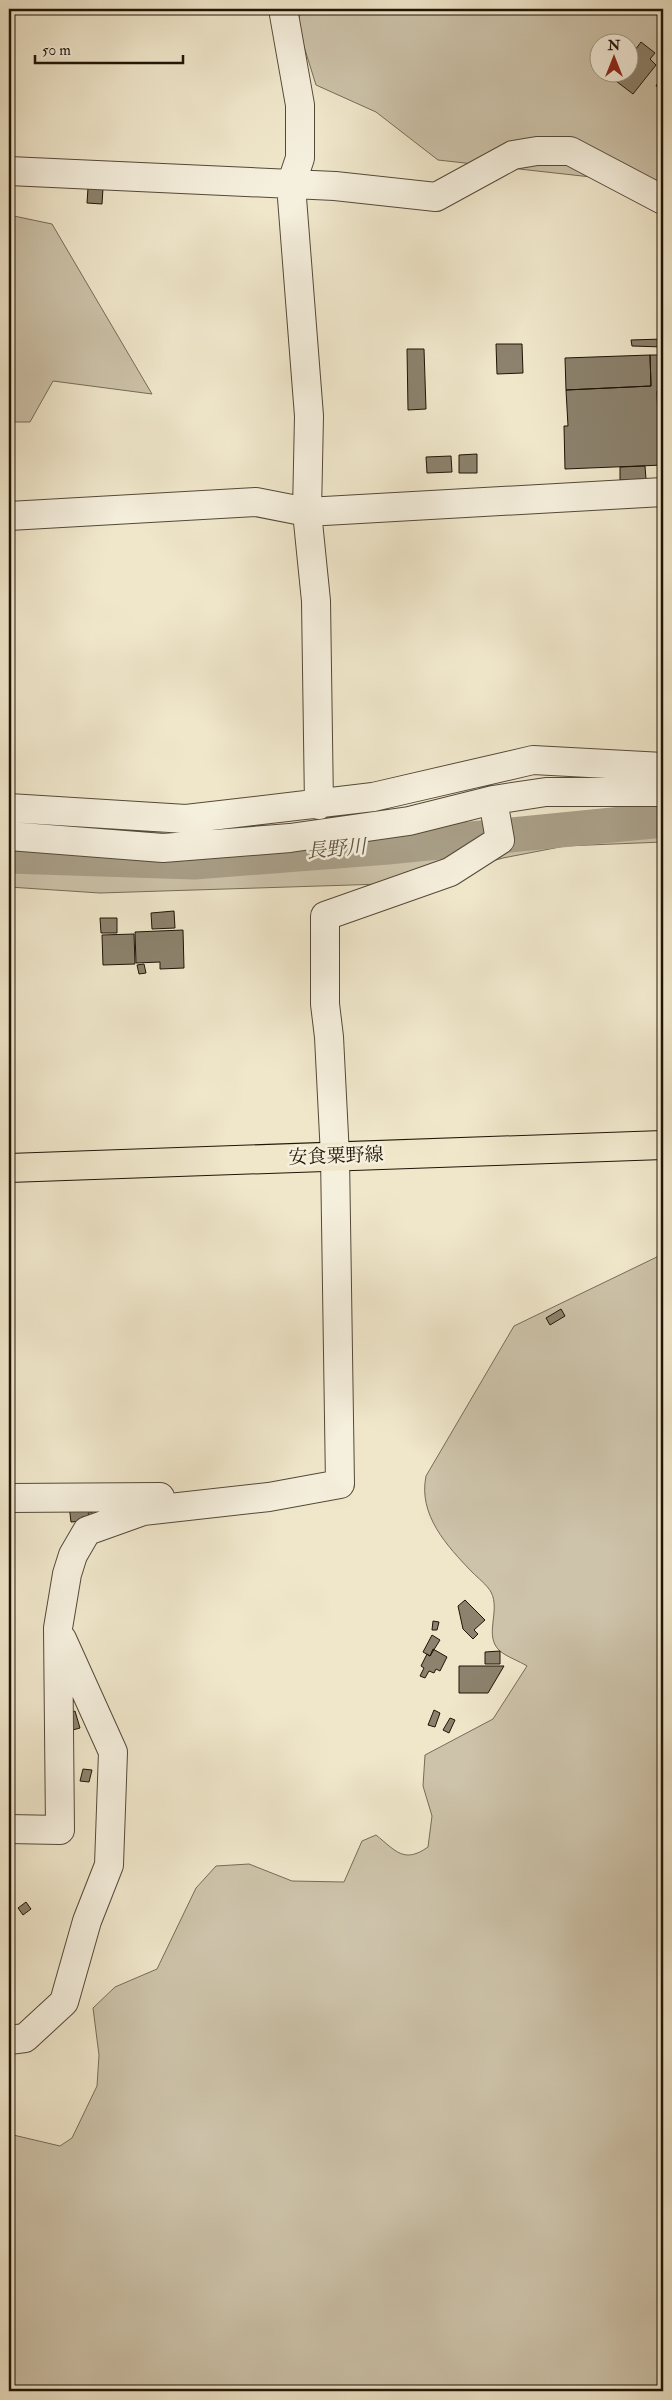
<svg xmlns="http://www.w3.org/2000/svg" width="672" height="2400" font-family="'IM FELL Double Pica','Noto Serif JP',serif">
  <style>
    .green { fill: #cdc3aa; stroke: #766c58; fill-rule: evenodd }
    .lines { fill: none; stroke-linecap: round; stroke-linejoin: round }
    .river { stroke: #a99f88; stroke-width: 35 }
    .building { fill: #8c826d; stroke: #201407 }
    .minor-casing { stroke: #544938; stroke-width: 30 }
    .major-casing { stroke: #201407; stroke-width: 30 }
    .path { stroke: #201407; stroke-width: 3; stroke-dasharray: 1 2.5; stroke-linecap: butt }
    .minor { stroke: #f5efdd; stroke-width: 28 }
    .major { stroke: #f0e7cb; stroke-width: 28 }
    .labels { text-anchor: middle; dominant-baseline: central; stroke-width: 5; stroke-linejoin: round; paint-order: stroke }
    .street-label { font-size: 19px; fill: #201407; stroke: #f5efdd }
    .water-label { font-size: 20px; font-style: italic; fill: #5e5341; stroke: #f5efdd }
  </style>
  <rect width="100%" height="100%" fill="#f0e7cb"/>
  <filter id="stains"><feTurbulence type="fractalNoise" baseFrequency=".004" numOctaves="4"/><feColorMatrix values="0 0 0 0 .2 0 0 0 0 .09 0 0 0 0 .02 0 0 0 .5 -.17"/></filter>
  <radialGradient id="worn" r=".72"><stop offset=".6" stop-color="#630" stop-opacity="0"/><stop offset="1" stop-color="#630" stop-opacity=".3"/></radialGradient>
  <path class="green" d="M302,9H663V185L438,160L376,112L316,85L297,24ZM600,42H630V72H600Z
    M9,215L52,224L152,394L53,381L30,422H9Z
    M663,814V842L565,846L503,858L414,883L100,893L9,887V863L132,868L246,864L390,854L481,832L552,818Z
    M663,1254V2391H9V2134L60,2146L72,2138L97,2086L99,2055L93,2008L115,1987L157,1969L196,1888L216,1866L249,1864L292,1881L344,1882L362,1841L376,1835C396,1851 404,1864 428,1847L432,1816L423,1786L425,1755L493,1719L527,1666C519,1661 507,1657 500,1651C483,1636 501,1611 491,1592C487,1585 478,1578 472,1572C447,1546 418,1515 426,1476L514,1326Z"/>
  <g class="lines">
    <path class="river" d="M9,856L194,862L388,847L663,820"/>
  </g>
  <path class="building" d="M641,42L655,53L650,59L656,65L633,94L612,78L617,72H630V57Z
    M663,74V90L656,86Z
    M88,188H103L102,204L87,203Z
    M663,339V347L632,346L631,340Z
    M496,344H522L523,373L497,374Z
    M407,349H424L426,409L408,410Z
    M650,355H663V391H657L658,420H663V465L565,469L564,426H568L566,390L651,386Z
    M650,355L651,386L566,390L565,358Z
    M477,454V473H459V455Z
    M451,456L452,472L427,473L426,457Z
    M645,466L646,479L620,480V467Z
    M174,911L175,928L152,929L151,913Z
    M100,918H117V933H101Z
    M183,930L184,968L160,969V962L136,963L135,932Z
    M134,934L135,964L103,965L102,935Z
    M144,964L146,973L139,974L137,965Z
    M561,1309L565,1316L550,1325L546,1318Z
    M91,1503L92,1513H88L89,1516L82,1517V1521L71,1522L69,1505Z
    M465,1600L485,1620L474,1630L478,1634L473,1639L463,1629L458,1606Z
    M433,1621L439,1622L437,1630H432Z
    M432,1635L440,1640L430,1656L423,1652Z
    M433,1649L447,1657L440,1671L436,1669L434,1673L429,1671L425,1678L420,1676L424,1668L421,1666L427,1654L430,1656Z
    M500,1651V1664H485V1652Z
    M459,1666H504L488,1693H459Z
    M434,1710L440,1713L435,1727L428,1725Z
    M75,1711L80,1728L69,1731L64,1715Z
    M450,1718L455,1720L449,1733L443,1730Z
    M83,1769L92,1770L89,1782L80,1781Z
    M26,1902L31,1909L23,1915L18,1908Z"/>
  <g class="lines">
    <defs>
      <path id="minor" d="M283,9L300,105V158L291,185L309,416L307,512L316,601L319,805
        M9,171L335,186L436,197L513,155L537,151H570L663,200
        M9,516L256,502L307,512L663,492
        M9,808L186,819L373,797L533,760L663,767
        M9,836L163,848L290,838L409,821L493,800L546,792H663
        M9,1498L160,1497
        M9,1829L60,1830L58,1628L67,1574L73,1555L87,1531L143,1511L269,1497L340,1484L335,1156L329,1037L325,1004V916L450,872L500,840L493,800
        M9,2040L25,2038L64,2002L87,1921L109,1865L113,1752L62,1639"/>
      <path id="major" d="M9,1168L663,1145"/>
    </defs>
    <use href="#minor" class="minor-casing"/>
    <use href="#major" class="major-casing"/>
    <path class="path" d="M242,9L262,10"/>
    <use href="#minor" class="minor"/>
    <use href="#major" class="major"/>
  </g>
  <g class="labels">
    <g class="street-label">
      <text transform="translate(336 1156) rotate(-2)">安食粟野線</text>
    </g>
    <g class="water-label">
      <text transform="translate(336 849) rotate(-5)">長野川</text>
    </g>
  </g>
  <rect width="672" height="2400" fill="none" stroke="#f0e7cb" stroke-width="30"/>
  <rect x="10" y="10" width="652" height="2380" fill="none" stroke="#201407" stroke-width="2.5"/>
  <rect x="15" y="15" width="642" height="2370" fill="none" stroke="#201407"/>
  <g transform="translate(614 58)"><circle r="24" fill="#f5efdd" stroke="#a09787"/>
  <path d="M0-4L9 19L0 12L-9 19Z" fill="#8f2418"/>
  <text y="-8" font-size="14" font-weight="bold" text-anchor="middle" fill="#201407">N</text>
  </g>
  <path d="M35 55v8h148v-8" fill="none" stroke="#201407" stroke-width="2.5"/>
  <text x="42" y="55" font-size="15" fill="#201407" stroke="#f5efdd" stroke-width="4" paint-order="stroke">50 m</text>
  <rect width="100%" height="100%" filter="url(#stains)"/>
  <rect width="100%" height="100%" fill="url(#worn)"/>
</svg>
